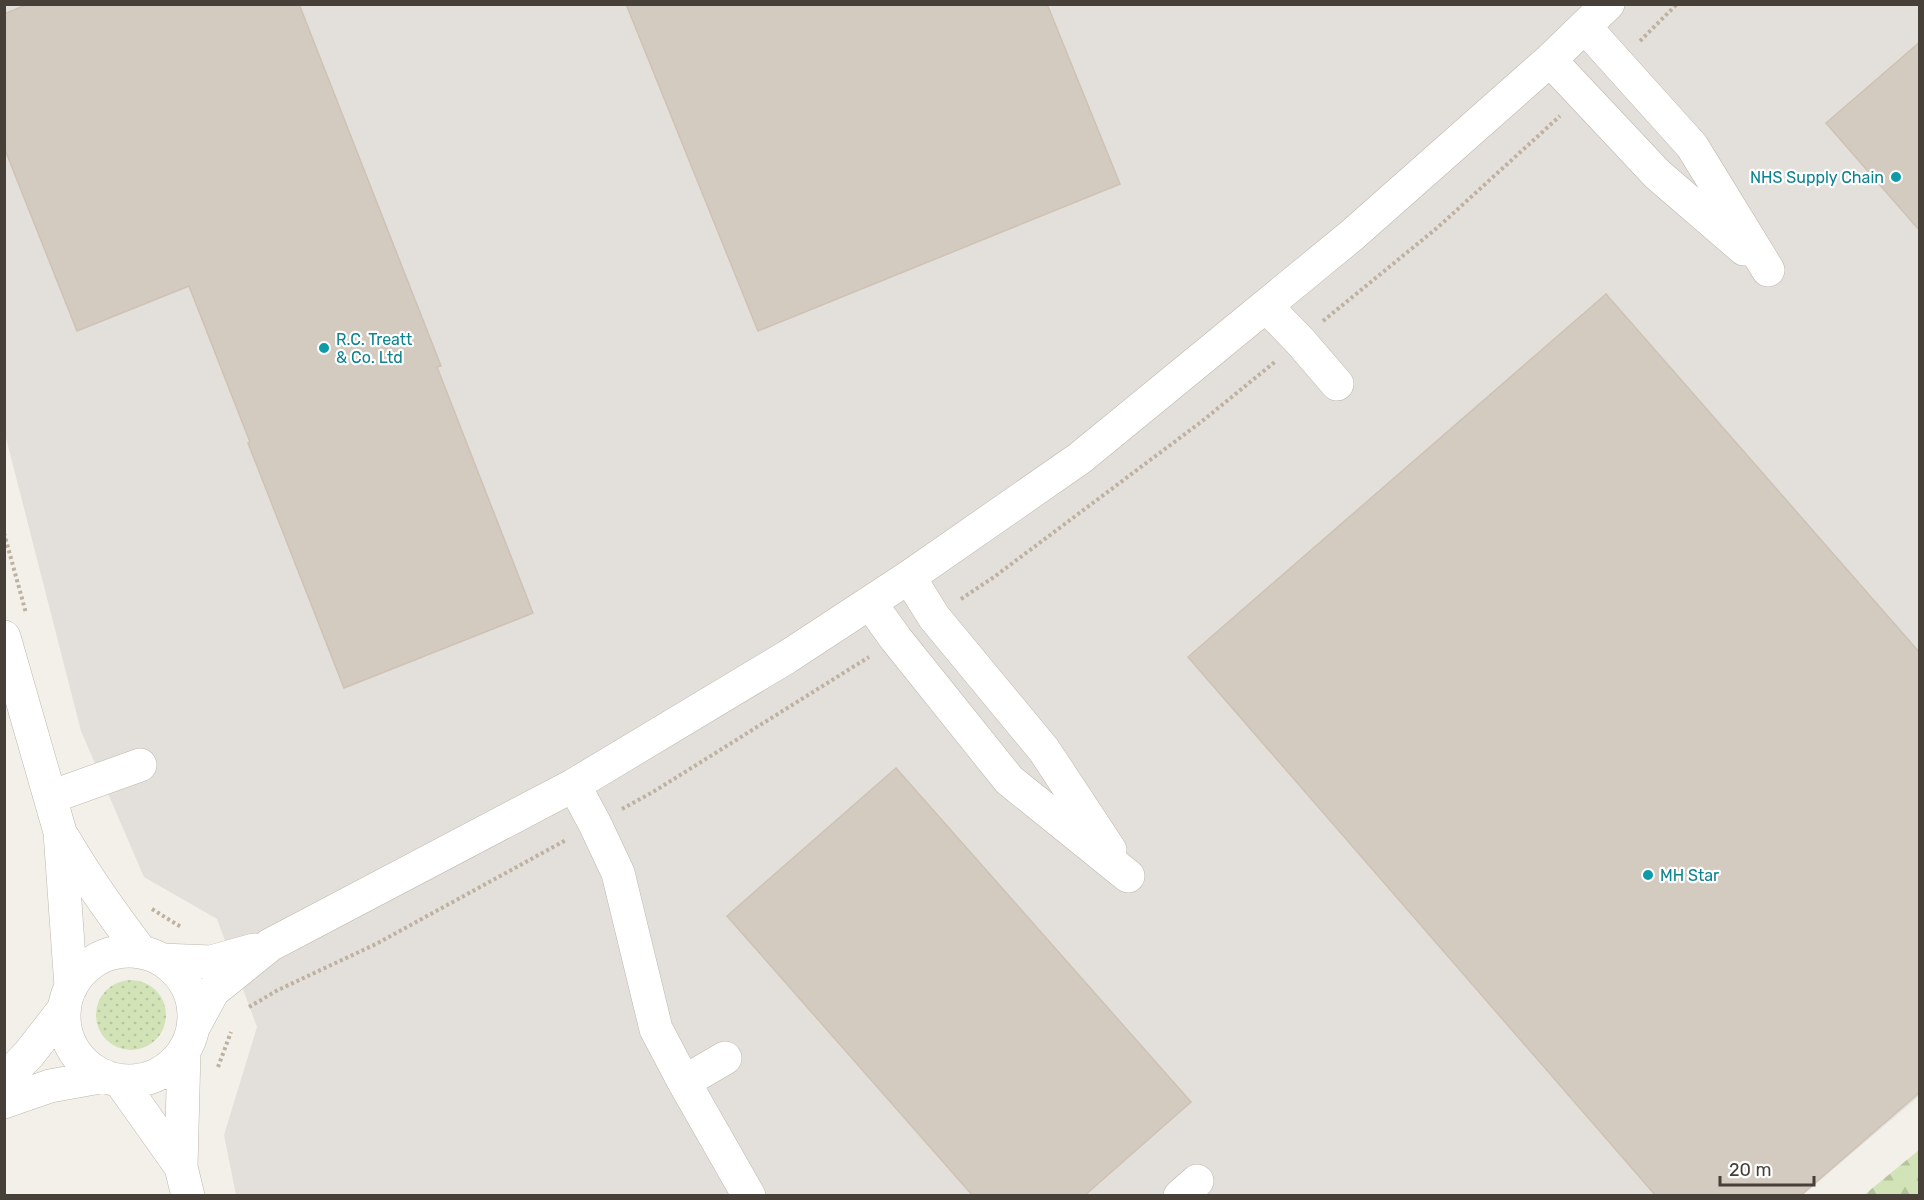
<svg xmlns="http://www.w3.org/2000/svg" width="1924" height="1200" font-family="Rubik,sans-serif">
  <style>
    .industrial { fill: #e3dfdb }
    .grass { fill: url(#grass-dots) }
    .forest { fill: url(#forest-firs) }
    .building { fill: #d4cbc0; stroke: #cec2b4; stroke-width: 1.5 }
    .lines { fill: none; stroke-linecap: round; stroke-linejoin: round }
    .minor-casing { stroke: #beb7ad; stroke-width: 34 }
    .path { stroke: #beb1a0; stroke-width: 4; stroke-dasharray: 3 3; stroke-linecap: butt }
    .minor { stroke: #fff; stroke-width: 33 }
    .culture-dot { fill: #0f9aa8; stroke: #fff; stroke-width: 2 }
    .labels { text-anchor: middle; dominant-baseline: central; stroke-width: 4.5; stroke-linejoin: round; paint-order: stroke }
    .culture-label { font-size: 16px; fill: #0d838f; stroke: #fff; text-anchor: start }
  </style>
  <defs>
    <pattern id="grass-dots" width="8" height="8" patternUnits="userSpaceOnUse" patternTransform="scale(1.5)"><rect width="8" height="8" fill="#d2e3b7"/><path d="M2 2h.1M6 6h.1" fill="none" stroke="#b6c49e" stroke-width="1.8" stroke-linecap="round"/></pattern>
    <pattern id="forest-firs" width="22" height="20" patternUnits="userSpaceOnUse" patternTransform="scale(1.5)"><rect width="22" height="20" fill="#d2e3b7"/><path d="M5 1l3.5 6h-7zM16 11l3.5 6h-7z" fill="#b6c49e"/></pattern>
  </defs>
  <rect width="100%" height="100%" fill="#f3f0ea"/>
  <path class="industrial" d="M4,5H1919V1096L1803,1195H236L224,1135L257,1027L217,919L144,877L81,731L5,434Z"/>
  <path class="grass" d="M96 1015a35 35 0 1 1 70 0a35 35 0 1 1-70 0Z"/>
  <path class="forest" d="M1919,1150V1195H1864Z"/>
  <path class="building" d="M28,4H299L441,366L437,367L533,613L344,688L248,443L250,442L189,286L77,331L4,147V14Z
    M626,4H1047L1120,184L758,331Z
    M1920,42V231L1826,123Z
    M1606,294L1920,653V1092L1800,1196H1656L1188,657Z
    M896,768L1191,1102L1084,1196H973L727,916Z"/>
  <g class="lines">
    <defs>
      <path id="minor" d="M1585,27L1692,146L1768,270
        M1550,60L1657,174L1744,249
        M1266,306L1300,341L1337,384
        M909,577L934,617L1044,750L1110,850
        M870,603L896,639L1009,780L1128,876
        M4,637L60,832L71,987
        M574,785L595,824L618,873L656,1029L684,1082L749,1196
        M51,797L140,765
        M64,839C87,879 113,915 141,952
        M64 1016a65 65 0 1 1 130 0a65 65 0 1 1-130 0Z
        M162,960L211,962L254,950
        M193,1028L213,991L270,945L574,785L787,657L909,577L1080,458L1351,236L1550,60L1608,4
        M184,1051L181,1167L188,1196
        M4,1080L29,1054L64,1009
        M120,1081L181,1167
        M684,1082L725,1058
        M4,1102L50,1086L105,1076
        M1180,1196L1197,1181"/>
    </defs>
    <use href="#minor" class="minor-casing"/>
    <path class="path" d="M1640,41L1677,4
      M1323,321L1437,228L1560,116
      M4,533L26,613
      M961,599L994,577L1201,422L1276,361
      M622,809L653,792L869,657
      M152,909L181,927
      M249,1007L278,990L376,944L566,840
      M218,1067L231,1032"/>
    <use href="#minor" class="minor"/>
  </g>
  <g class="culture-dot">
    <circle cx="1896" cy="177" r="6"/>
    <circle cx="324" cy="348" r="6"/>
    <circle cx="1648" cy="875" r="6"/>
  </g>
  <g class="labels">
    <g class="culture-label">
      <text x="1884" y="177" text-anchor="end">NHS Supply Chain</text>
      <text x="336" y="339">R.C. Treatt<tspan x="336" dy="18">&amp; Co. Ltd</tspan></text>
      <text x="1660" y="875">MH Star</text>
    </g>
  </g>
  <rect width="1924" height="1200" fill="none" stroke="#464038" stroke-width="12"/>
  <path d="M1720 1176v9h94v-9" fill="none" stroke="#464038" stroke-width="3"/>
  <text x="1729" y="1176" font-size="18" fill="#464038" stroke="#ffffff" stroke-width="4.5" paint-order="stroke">20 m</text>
</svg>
